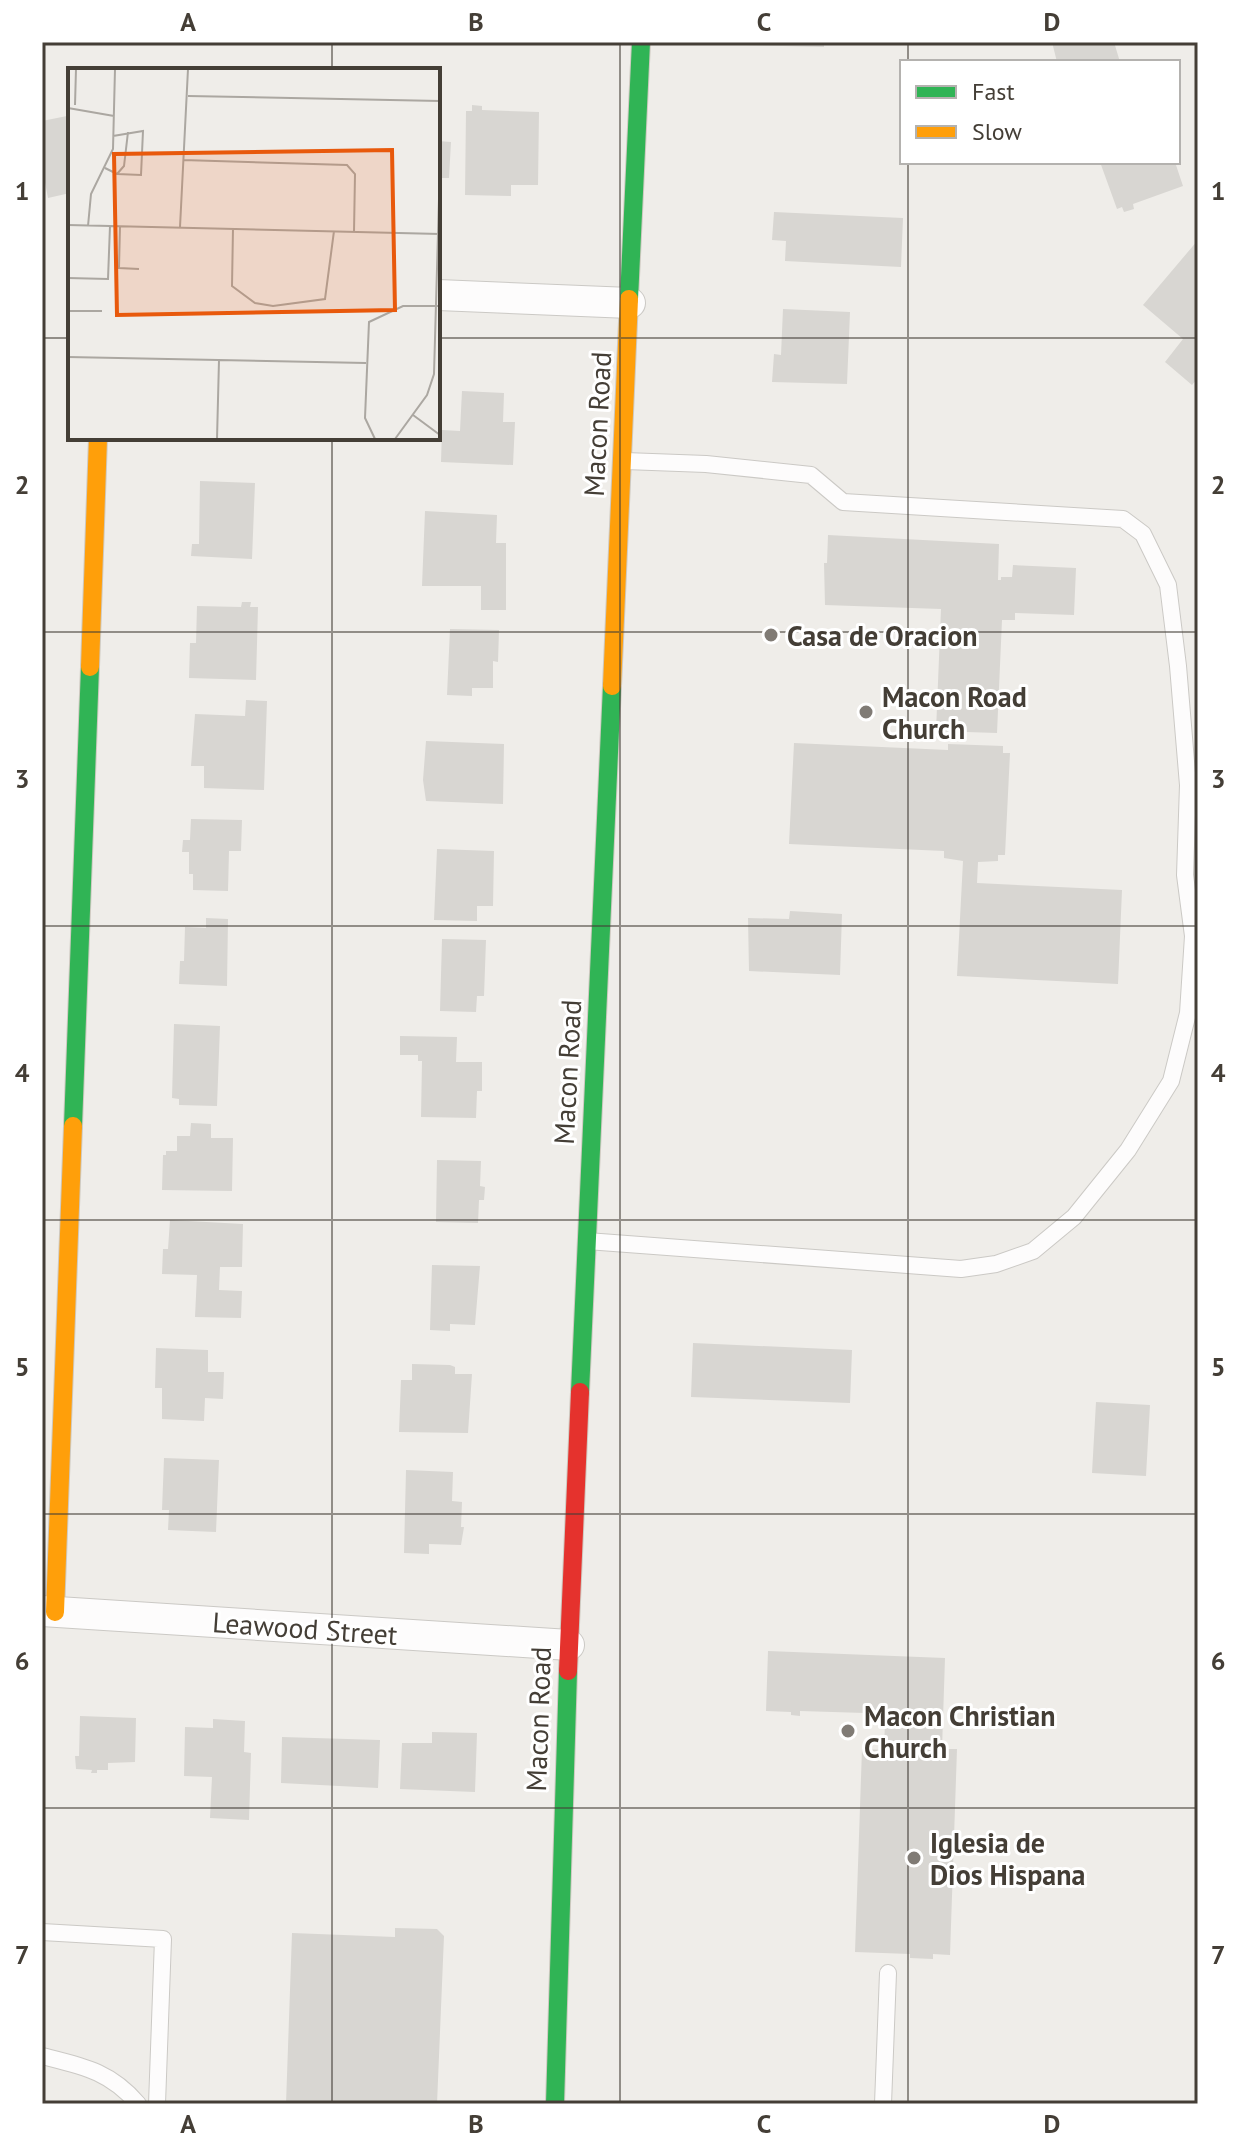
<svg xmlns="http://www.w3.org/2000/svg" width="1240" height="2146" font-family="'PT Sans',sans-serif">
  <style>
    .building { fill: #d8d6d2 }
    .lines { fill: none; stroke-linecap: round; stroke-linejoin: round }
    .lane-casing { stroke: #cbc9c5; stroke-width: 18 }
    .street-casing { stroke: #cbc9c5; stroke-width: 32 }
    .fast-casing { stroke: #cec9c0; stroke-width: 20 }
    .slow-casing { stroke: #cec9c0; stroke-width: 20 }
    .jam-casing { stroke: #cec9c0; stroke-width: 20 }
    .lane { stroke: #fdfcfc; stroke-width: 16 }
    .street { stroke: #fdfcfc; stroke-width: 30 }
    .fast { stroke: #30b455; stroke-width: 18 }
    .slow { stroke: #ff9f0a; stroke-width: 18 }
    .jam { stroke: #e5322d; stroke-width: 18 }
    .grid { fill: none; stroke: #443e36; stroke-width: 2; stroke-opacity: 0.55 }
    .poi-dot { fill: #807b75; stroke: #fff; stroke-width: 3 }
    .labels { text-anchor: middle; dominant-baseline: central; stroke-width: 6; stroke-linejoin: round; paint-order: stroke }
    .street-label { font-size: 28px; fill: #443e36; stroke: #fff }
    .poi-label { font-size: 28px; font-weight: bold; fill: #443e36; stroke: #fff; text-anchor: start }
    .inset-road { fill: none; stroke: #aba7a1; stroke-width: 2 }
    .view { fill: #e8590c; fill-opacity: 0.15; stroke: #e8590c; stroke-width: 4 }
    .inset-edge { fill: none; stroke: #443e36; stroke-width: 4 }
    .neatline { fill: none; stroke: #443e36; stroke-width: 3 }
    .grid-label { font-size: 26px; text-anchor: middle; font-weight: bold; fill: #443e36 }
  </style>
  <rect width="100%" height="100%" fill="#efede9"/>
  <path class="building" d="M744,42H824V47L744,45Z
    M1052,42H1114L1120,62H1057Z
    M472,105L482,106V110L539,112L538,185H511V196L465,195L466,111H472Z
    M67,116L70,131V193L48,198L42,167V121Z
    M438,141L451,142L449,178H438Z
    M1100,162H1175L1183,186L1133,204L1134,209L1124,212L1122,207L1117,209Z
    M774,212L903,218L901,267L785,261L786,241L772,240Z
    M1198,240V378L1192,385L1165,362L1183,339L1143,305Z
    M783,309L850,312L847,384L772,382L774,354L781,355Z
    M462,391L504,393L503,422H515L513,465L441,462L442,430L460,431Z
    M200,481L255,483L252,559L191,556L192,544H199Z
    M425,511L497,515L496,543H506V610H481V586H422Z
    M828,535L999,544L998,580H1001V577H1012L1013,565L1076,568L1074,615L1015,613V620H1002L997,733L936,731L941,609L825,605L824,563H827Z
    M242,602H251L250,607H258L256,680L189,678L190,643H196L197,606L241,607Z
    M450,629L499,630L498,662L493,661V688H472V696L447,695Z
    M246,700L267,701L264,790L204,788V766H191L195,714L245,716Z
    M426,741L504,744L503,804L426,801L423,780Z
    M794,743L948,750V744L1003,746V753H1010L1005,855H998V861L978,862L977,883L1122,890L1118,984L957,976L963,861L944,858V851L789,844Z
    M191,819L242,820L241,851H229L228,891L193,890V874H189V852H182L183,840H190Z
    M437,849L494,851L493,906H477V921L434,920Z
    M790,911L842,914L840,975L749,971L748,918L789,919Z
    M206,918L228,919L227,986L179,984L180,961H184L185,927L206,928Z
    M442,939L486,940L484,996H477L476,1012L440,1011Z
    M174,1024L220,1026L217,1106L179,1105V1099L172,1098Z
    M400,1036L457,1037L456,1062H482V1091H477L476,1118L421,1117L422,1061H418V1055H400Z
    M191,1123L211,1124V1138H233L232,1191L162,1190L163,1155H166V1151H177V1136H190Z
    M437,1160L481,1161L480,1186L485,1187L484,1200H479L478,1223L436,1222Z
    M170,1220L243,1224L242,1267H220L219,1290L242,1291L241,1318L195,1317L197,1275L162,1274L163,1249H168Z
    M432,1265L480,1266L475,1325L450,1324V1331L430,1330Z
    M693,1343L852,1350L850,1403L691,1397Z
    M156,1348L208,1350V1372H224L223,1399L205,1398L204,1421L162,1419V1388H155Z
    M412,1364L450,1365L455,1367V1374H472L468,1433L399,1432L401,1380H412Z
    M1096,1402L1150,1405L1146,1476L1092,1473Z
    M164,1458L219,1460L216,1532L168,1530L169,1510H162Z
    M406,1470L453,1472L452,1501L462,1502L461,1527H464L461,1545L429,1544V1554L404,1553Z
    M768,1651L945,1658L942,1749H957L950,1955L933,1954V1959L910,1958V1954L855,1952L862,1749L884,1750L885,1722L864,1721L865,1713L800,1711V1716L791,1715V1712L766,1711Z
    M80,1716L136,1718L135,1762L108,1763V1770H97V1773H91L92,1770L76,1769L75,1756H79Z
    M213,1719L245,1721L244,1752L251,1753L249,1820L210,1818L212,1777L184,1776L185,1727L213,1728Z
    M432,1732L477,1733L475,1792L400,1789L402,1743H432Z
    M282,1737L380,1740L378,1788L281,1783Z
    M395,1928L437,1929L444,1936L437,2104H286L292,1933L395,1937Z"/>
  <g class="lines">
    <defs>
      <path id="lane" d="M587,1241L961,1269L996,1264L1033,1251L1074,1217L1128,1150L1171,1081L1188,1013L1193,936L1185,875L1188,785L1178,666L1168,585L1143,534L1123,519L843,502L811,475L706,464L625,461
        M42,1932L163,1939L157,2104
        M42,2056C82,2066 110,2071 138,2104
        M883,2104L888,1973"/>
      <path id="street" d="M438,295L630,303
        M42,1611L569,1645"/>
      <path id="fast" d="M629,299L641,42
        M73,1126L90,667
        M580,1392L612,686
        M555,2104L568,1671"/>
      <path id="slow" d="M90,667L98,438
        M612,686L629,299
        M55,1612L73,1126"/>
      <path id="jam" d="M568,1671L580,1392"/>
    </defs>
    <use href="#lane" class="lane-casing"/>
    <use href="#street" class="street-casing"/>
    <use href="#fast" class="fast-casing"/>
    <use href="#slow" class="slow-casing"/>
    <use href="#jam" class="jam-casing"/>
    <use href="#lane" class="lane"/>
    <use href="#street" class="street"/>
    <use href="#fast" class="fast"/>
    <use href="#slow" class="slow"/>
    <use href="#jam" class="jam"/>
  </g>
  <path class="grid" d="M332,42V70M620,42V2104M908,42V62M908,162V2104M42,338H70M438,338H1198M332,438V2104M42,632H1198M42,926H1198M42,1220H1198M42,1514H1198M42,1808H1198"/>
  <g class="poi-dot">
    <circle cx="771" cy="635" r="8"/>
    <circle cx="866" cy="712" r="8"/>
    <circle cx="848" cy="1731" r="8"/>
    <circle cx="914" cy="1858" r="8"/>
  </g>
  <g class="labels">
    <g class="street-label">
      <text transform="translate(597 424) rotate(-87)">Macon Road</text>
      <text transform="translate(567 1072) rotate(-87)">Macon Road</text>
      <text transform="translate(305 1628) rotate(4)">Leawood Street</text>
      <text transform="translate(538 1719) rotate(-88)">Macon Road</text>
    </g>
    <g class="poi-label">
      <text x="787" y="635">Casa de Oracion</text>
      <text x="882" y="696">Macon Road<tspan x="882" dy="32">Church</tspan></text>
      <text x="864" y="1715">Macon Christian<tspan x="864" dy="32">Church</tspan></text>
      <text x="930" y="1842">Iglesia de<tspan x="930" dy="32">Dios Hispana</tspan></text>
    </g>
  </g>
  <g transform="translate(68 68)">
    <rect width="372" height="372" fill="#efede9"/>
    <path class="inset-road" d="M120,28L372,33M7,37L8,1M0,40L46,48M115,92L279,97L287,106L286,164M37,100L49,106L73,107L75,63L45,68M49,106L56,98L60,64M0,157L372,166M20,158L23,126L45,81L47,1M52,158L51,200L71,201M112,159L120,1M165,160L164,218L187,235L205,238L257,231L266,163M0,210L40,211L42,158M0,243H34M0,289L298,295M345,347L372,367M149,371L151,292M307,371L297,350L301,254L335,238H372M327,371L359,327L366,306L372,96"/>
    <path class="view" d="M324,82L327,242L49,247L46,86Z"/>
    <rect width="372" height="372" class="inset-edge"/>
  </g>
  <rect width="1240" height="2146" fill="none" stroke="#ffffff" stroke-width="88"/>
  <rect x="900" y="60" width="280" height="104" fill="#ffffff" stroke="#b4b2af" stroke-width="2"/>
  <rect x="916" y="86" width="40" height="12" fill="#30b455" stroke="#b4b2af" stroke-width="2"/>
  <text x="972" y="100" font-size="24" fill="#443e36">Fast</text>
  <rect x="916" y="126" width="40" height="12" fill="#ff9f0a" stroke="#b4b2af" stroke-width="2"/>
  <text x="972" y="140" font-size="24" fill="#443e36">Slow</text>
  <rect x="44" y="44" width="1152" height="2058" class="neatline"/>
  <g class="grid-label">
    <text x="188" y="31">A</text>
    <text x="476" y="31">B</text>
    <text x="764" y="31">C</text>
    <text x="1052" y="31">D</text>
    <text x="22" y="200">1</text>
    <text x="1218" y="200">1</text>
    <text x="22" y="494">2</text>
    <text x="1218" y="494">2</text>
    <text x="22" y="788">3</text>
    <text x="1218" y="788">3</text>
    <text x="22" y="1082">4</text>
    <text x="1218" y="1082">4</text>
    <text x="22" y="1376">5</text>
    <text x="1218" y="1376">5</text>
    <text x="22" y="1670">6</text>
    <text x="1218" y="1670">6</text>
    <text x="22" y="1964">7</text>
    <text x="1218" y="1964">7</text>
    <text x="188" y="2133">A</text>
    <text x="476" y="2133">B</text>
    <text x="764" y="2133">C</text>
    <text x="1052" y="2133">D</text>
  </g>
</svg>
